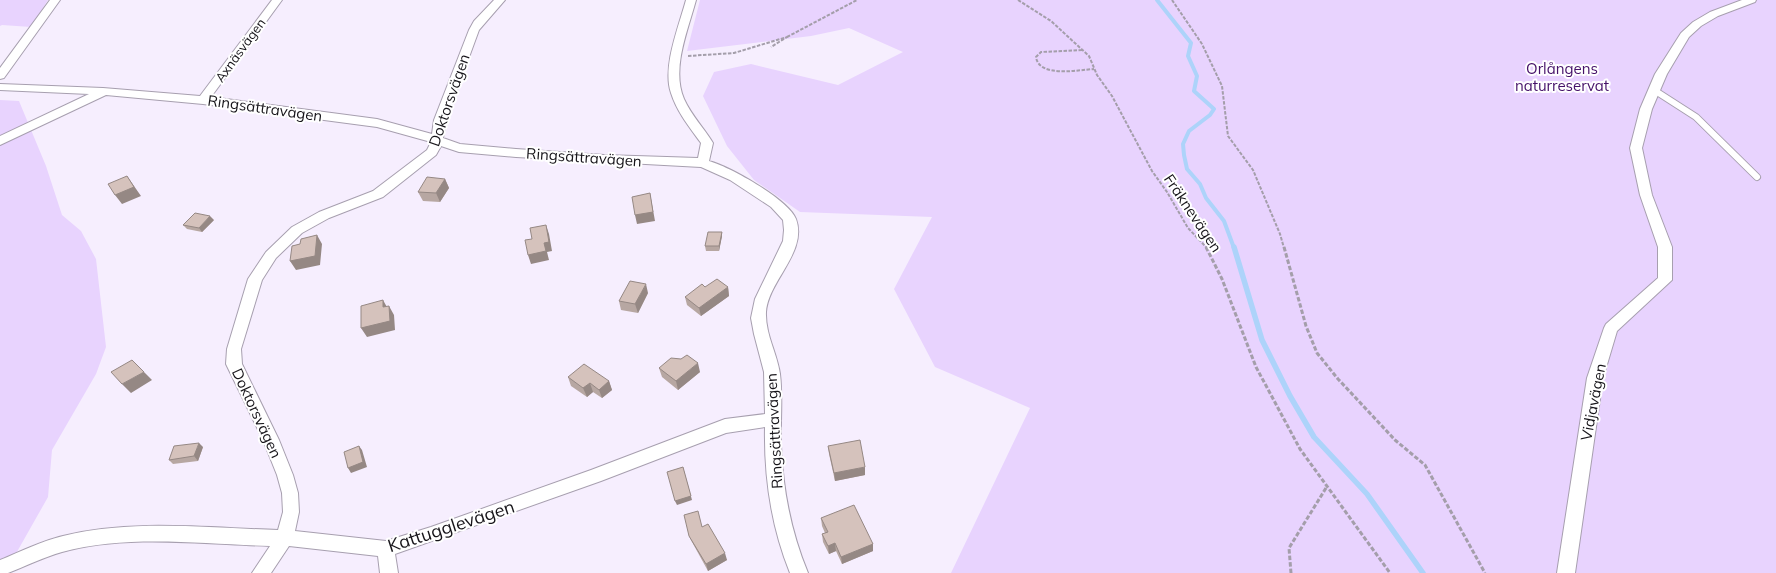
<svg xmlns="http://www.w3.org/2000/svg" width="1776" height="573" font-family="Mulish,sans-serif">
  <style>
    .green { fill: #e8d3fe }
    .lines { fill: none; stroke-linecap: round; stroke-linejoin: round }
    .stream-far1 { stroke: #add3fa; stroke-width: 4 }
    .stream { stroke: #add3fa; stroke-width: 5.5 }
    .service-casing { stroke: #a79faf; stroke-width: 8 }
    .minor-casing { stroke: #a79faf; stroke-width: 2 }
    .path-far1 { stroke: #a49eaa; stroke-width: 2; stroke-dasharray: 3.5 1.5; stroke-linecap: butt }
    .path { stroke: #a49eaa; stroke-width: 3; stroke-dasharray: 4.5 2; stroke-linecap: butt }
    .service { stroke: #fff; stroke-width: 6 }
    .minor { fill: #fff; fill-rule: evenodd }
    .wall { fill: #b7a7a2 }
    .shaded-wall { fill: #958884 }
    .building { fill: #d5c2bc; stroke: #958884 }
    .labels { text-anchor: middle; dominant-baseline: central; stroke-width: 4; stroke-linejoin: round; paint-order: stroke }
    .far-street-label { font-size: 13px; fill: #161419; stroke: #fff }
    .park-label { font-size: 15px; fill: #451169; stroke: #fff }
    .street-label { font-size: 15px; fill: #161419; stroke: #fff }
    .near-street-label { font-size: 18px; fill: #161419; stroke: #fff }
  </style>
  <rect width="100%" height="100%" fill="#f6eefe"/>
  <path class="green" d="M0,0H48L31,27L2,25L0,26Z
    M700,0H1776V573H951L1030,408L935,367L894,289L932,217L800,212L754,180L727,146L703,96L714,72L751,64L838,85L903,52L849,28L811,36L687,51Z
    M0,100L19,101L46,166L62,215L81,231L96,259L106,347L96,374L52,450L48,497L5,573H0Z"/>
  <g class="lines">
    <path class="stream-far1" d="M1157,0L1191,43L1188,56L1197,76L1194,91L1214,109L1210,115L1189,131L1183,144L1184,155L1187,169L1200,184L1206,198L1224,221L1234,248"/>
    <path class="stream" d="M1234,247L1262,340L1290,396L1314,437L1367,494L1423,573"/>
    <defs>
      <path id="service" d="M1654,90L1696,117L1757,177"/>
      <path id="minor" d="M50,0H60L4,78L0,79V68Z
        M272,0H282L211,97L377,119L432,134L434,120L469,30L474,21L494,0H505L479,30L446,120L443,138L460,144L516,149L604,155L698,158L701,143C690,128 677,112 671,93C662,67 679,26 686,0H696C688,30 671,69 684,99C691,115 704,128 713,143L709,161C730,167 788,199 796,219C808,252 768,281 766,312C765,334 777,353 780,374C783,399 780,422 781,446C783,491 791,532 808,573H790C771,526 764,477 765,427L726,433L601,481L395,554L398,573H380L378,556L289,546L271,573H252L270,546C204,544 126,534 62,552C44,557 26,566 8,573H0V560C20,552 41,541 63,536C131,519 208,528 278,530L283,512L282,493L277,475L263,440L226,364L227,349L248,279L266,252L292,227L319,212L373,191L427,150L431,142L377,127L203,104L106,95L0,145V136L89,94L0,90V84L103,88L200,96ZM441,146L459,152L516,157L701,167L730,180L771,207L783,220L784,230L783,241L755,299L751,318L754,334L764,372L765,414L725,419L591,470L431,527L386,541L295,531L299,512L298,493L293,475L279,440L242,364L241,349L262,280L276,258L302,233L329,218L383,197L436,155Z
        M1742,0H1756L1755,2L1718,16L1701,26L1689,37L1667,74L1652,109L1642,148L1652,195L1672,247V280L1617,331L1603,378L1575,573H1557L1587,378L1604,328L1606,324L1658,278V247L1640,195L1630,148L1640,109L1655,74L1681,33L1693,22L1710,12Z"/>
    </defs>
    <use href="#service" class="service-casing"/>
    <use href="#minor" class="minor-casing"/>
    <path class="path-far1" d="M1018,0L1051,21L1089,56L1097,75L1112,96L1152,171L1167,192L1188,228L1207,248
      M1172,0L1202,44L1222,86L1228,136L1253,170L1280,234L1284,248
      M787,37L857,0
      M1082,50L1041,52L1036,57C1039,78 1078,70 1094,69
      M688,56L734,53L787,37L771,47"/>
    <path class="path" d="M1206,247L1222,279L1256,367L1300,449L1390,573
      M1284,247L1306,326L1317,353L1338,379L1395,440L1425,465L1485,573
      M1291,573L1289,548L1326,488"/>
    <use href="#service" class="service"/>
    <use href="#minor" class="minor"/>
  </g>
  <path class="wall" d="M445,179L449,188L440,202L423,201L418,192Z
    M214,220L202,232L187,229L183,225Z
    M722,232V236L719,251H706L705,246Z
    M705,287H728L729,296L701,316L687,305L685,297Z
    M648,293L638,313L621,310L619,301Z
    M659,368L700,372L678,390L662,377Z
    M568,377L609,381L612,390L602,398L593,392L587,397L571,386Z
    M828,446L865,475L835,481L829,454Z
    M203,447L198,461L173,464L169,460Z
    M821,518L873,544V551L842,564L836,551L829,554L823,542L822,534L825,533L822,526Z
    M702,527L727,560L708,571L692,542L689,536Z"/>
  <path class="shaded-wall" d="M127,176L141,196L122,204L115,195Z
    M445,179L449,188L440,202L436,193Z
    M650,193L655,221L637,224L635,215Z
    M210,216L214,220L202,232L199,228Z
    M546,225L549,234L552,251L547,252L549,260L531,264L528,255L544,243Z
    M722,232V236L719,251V246Z
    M317,235L322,244L320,265L296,270L290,261Z
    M646,284L648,293L638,313L635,304Z
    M728,287L729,296L701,316L699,308Z
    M383,300L388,309L383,307Z
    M389,306L394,315L395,330L367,337L361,328Z
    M698,363L700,372L678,390L676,381Z
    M144,372L152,380L131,393L122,384Z
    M609,381L612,390L602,398L599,390Z
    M590,383L593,392L587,397L583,388Z
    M199,443L203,447L198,461L194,456Z
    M359,446L362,450L367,467L351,473L348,468Z
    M683,467L692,500L677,505L675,501Z
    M865,467V475L835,481L834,473Z
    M835,543L836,551L829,554L828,546Z
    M873,544V551L842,564L841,557Z
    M725,553L727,560L708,571L706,564Z"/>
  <path class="building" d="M127,176L134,187L115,195L108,184Z
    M427,177L445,179L436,193L418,192Z
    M650,193L653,212L635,215L632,197Z
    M195,213L210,216L199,228L183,225Z
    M546,225L549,242L544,243L546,251L528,255L525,240L532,239L530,228Z
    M708,232H722L719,246H705Z
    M317,235L315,256L290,261L292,246L300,244L301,239Z
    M717,279L728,287L699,308L685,297L702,284L705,287Z
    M630,281L646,284L635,304L619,301Z
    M383,300V307L389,306L390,321L361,328V306Z
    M687,355L698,363L676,381L659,368L671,358L681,359Z
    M132,360L144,372L122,384L111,372Z
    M584,364L609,381L599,390L590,383L583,388L568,377Z
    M860,440L865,467L834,473L828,446Z
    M199,443L194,456L169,460L174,446Z
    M359,446L363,462L348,468L344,452Z
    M683,467L691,496L675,501L667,472Z
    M854,505L873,544L841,557L835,543L828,546L822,534L828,532L821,518Z
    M698,511L702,527L708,524L725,553L706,564L689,536L684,515Z"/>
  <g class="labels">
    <g class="far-street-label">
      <text transform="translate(240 50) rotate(-54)">Axnäsvägen</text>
    </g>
    <g class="park-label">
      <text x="1562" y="68">Orlångens<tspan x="1562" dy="17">naturreservat</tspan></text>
    </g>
    <g class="street-label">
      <text transform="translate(449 100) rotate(-71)">Doktorsvägen</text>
      <text transform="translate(265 108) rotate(8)">Ringsättravägen</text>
      <text transform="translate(584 157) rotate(4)">Ringsättravägen</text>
      <text transform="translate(1193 213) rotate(56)">Fräknevägen</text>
      <text transform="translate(1593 402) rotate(-79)">Vidjavägen</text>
      <text transform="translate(257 413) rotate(65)">Doktorsvägen</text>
      <text transform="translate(774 431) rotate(-93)">Ringsättravägen</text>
    </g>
    <g class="near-street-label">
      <text transform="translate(451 526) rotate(-18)">Kattugglevägen</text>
    </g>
  </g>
</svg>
